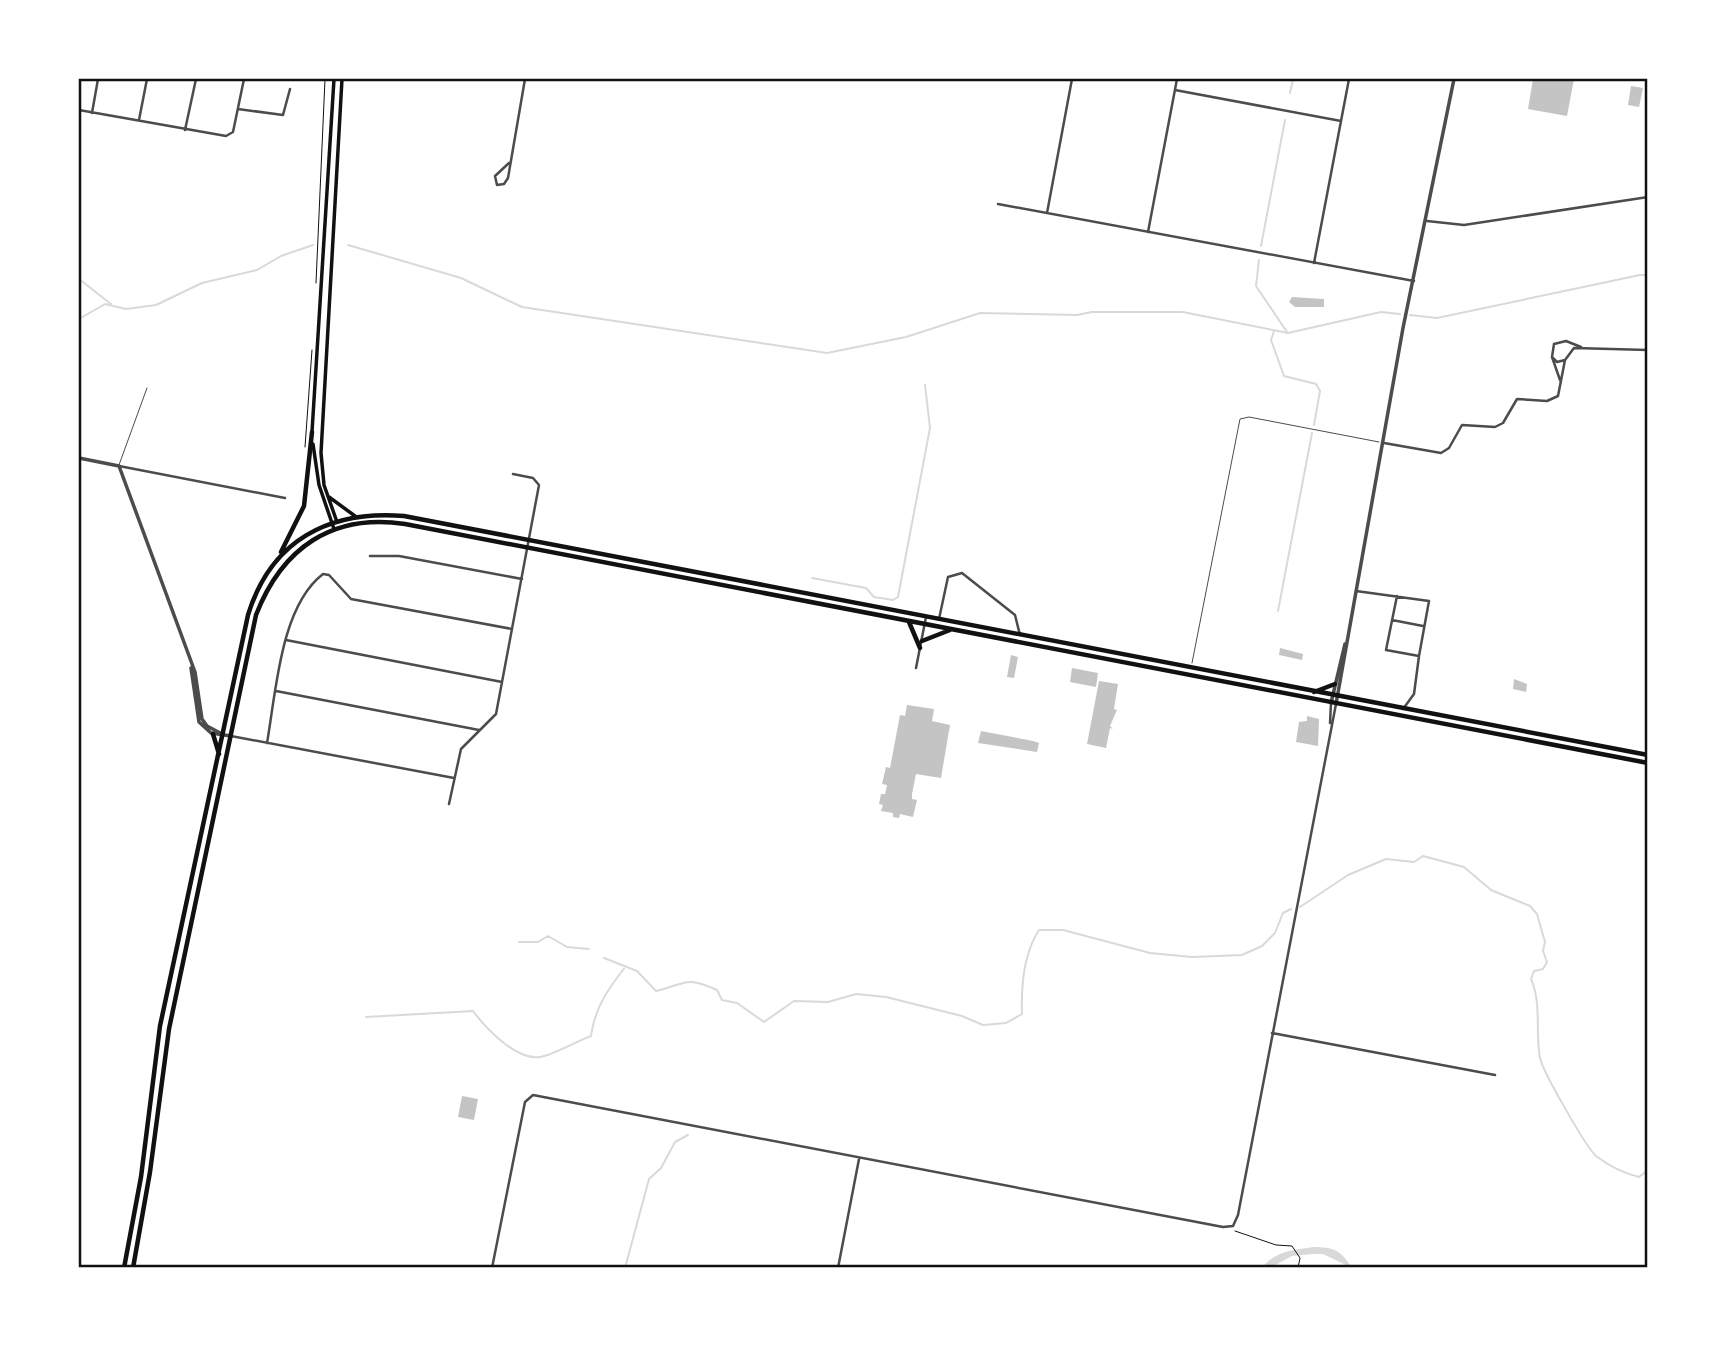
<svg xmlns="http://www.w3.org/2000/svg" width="1727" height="1347" font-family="'Fira Sans',sans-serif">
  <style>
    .water { fill: #d9d9d9 }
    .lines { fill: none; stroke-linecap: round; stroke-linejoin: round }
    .stream { stroke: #d9d9d9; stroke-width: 2 }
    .building { fill: #c4c4c4 }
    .path { stroke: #111; stroke-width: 1 }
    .service { stroke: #4c4c4c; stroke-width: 1 }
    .minor { stroke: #4c4c4c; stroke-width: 2.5 }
    .tertiary { stroke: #4c4c4c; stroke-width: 3.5 }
    .secondary { stroke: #111; stroke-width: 3.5 }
    .trunk { stroke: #111; stroke-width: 4.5 }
    .neatline { fill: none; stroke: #111; stroke-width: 2.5 }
  </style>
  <rect width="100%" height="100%" fill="#fff"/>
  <path class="water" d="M1313,1247C1334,1247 1341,1250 1352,1268L1323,1254H1312L1292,1256L1270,1268H1253L1263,1267C1275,1251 1294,1250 1313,1247Z"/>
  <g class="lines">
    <path class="stream" d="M1290,93L1293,79
      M348,245L461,278L522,307L827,353L906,337L980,313L1077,315L1092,312H1183L1288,333L1381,312L1400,314
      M1261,246L1285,120
      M1259,260L1256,286L1287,332
      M79,279L111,304
      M1410,315L1437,318L1640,275H1648
      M79,319L105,304L126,309L156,305L202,283L257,270L281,256L313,245
      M1274,331L1271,340L1284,376L1316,384L1320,391L1314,425
      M812,578L866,588L874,597L893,600L898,597L930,428L925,385
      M1278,611L1312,433
      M1300,907L1348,875L1386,859L1414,862L1423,856L1464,867L1491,890L1530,906L1537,914L1545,942L1543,951L1547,962L1543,969L1534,971L1531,979C1542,1004 1535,1032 1540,1058C1543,1072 1586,1147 1596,1156C1609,1166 1623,1173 1639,1177L1648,1170
      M519,942H538L548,936L567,947L589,949
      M604,958L637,971L656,991C687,984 684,975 717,990L722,1000L737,1003L764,1022L794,1001L828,1002L856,994L886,997L962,1016L983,1025L1006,1023L1022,1014C1021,987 1024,953 1039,930H1063L1150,953L1192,957L1242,955L1262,946L1275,933L1283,913L1291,909
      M366,1017L473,1011C485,1027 516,1061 540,1057C553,1055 577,1041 591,1036C595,1007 608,989 626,966
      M625,1268L649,1179L661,1168L675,1142L688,1135"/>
  </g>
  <path class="building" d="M1533,79H1574L1567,116L1528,109Z
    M1631,86L1643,88L1639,107L1628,105Z
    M1292,297L1324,299V307H1295L1289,302Z
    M1280,648L1303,654L1302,660L1279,655Z
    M1011,655L1018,657L1014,678L1007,677Z
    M1072,668L1098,673L1096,687L1070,682Z
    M1514,679L1527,684L1526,692L1513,689Z
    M1099,681L1118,684L1114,709L1117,710L1110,726L1113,729L1110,728L1106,748L1087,744Z
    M907,705L934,709L932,721L950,725L941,778L916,774L912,794V799L917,800L913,817L900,814L899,818L893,817V813L881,811L883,805L879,804L881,794H885L887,785L882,784L886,767L890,768L900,715L905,716Z
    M1307,716L1319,719L1318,746L1296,742L1299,722L1307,721Z
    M981,731L1033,741L1039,743L1037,752L978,743Z
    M462,1096L478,1099L474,1120L458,1117Z"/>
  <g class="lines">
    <path class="path" d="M316,283L325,79
      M305,447L312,350
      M1235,1231L1276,1245L1292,1246L1300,1258L1298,1268"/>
    <path class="service" d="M119,465L147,388
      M1192,663L1240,419L1249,417L1379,442"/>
    <path class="minor" d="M1175,90L1341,121
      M238,109L283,115L290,89
      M79,110L226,136L233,132L244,79
      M92,113L98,79
      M139,120L147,79
      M185,130L196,79
      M509,163L495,176L497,185L504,184L508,178L525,79
      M998,204L1414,281
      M1047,213L1072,79
      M1427,221L1464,225L1648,197
      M1148,232L1177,79
      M1314,263L1349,79
      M1553,358L1557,362L1565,360
      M1560,380L1552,357L1554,344L1566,341L1581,347
      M1384,443L1441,453L1449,448L1462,425L1495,427L1503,423L1517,399L1547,401L1558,396L1565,360L1574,348L1648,350
      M119,466L285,498
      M370,556H399L522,579
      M1356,591L1429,601L1419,656L1386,650L1397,596
      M939,619L948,577L962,573L1015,615L1020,635
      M1392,620L1423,626
      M286,640L502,682
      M916,668L926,617
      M276,691L479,730
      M1403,709L1414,694L1419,656
      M1330,723L1331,703
      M231,736L454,778
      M267,743C276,693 280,607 323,574L329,575L351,599L512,629
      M449,804L461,749L496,714L539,485L533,478L513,474
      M1272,1033L1495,1075
      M492,1268L525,1102L533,1095L1223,1227L1233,1226L1238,1215L1336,704
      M838,1268L859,1159"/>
    <path class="tertiary" d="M79,458L119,466L195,672L202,719L207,726L222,734
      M191,668L199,722L211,733L231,736
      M1331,703L1345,644
      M1336,704L1403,328L1454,79"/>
    <path class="secondary" d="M312,432L334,79
      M313,444L319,485L334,529
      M329,497L355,516
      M337,522L324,485L321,453L342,79"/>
    <path class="trunk" d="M281,552L304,506L312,432
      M909,622L920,648
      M922,641L950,630
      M1314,692L1335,684
      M213,734L219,754
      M124,1268L141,1177L160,1026L248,615C271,540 329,510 404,516L1648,755
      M133,1268L150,1172L169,1029L256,615C282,548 332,513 405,524L1648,763"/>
  </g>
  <rect width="1727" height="1347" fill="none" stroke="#ffffff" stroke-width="161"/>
  <rect x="80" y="80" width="1566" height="1186" class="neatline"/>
</svg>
